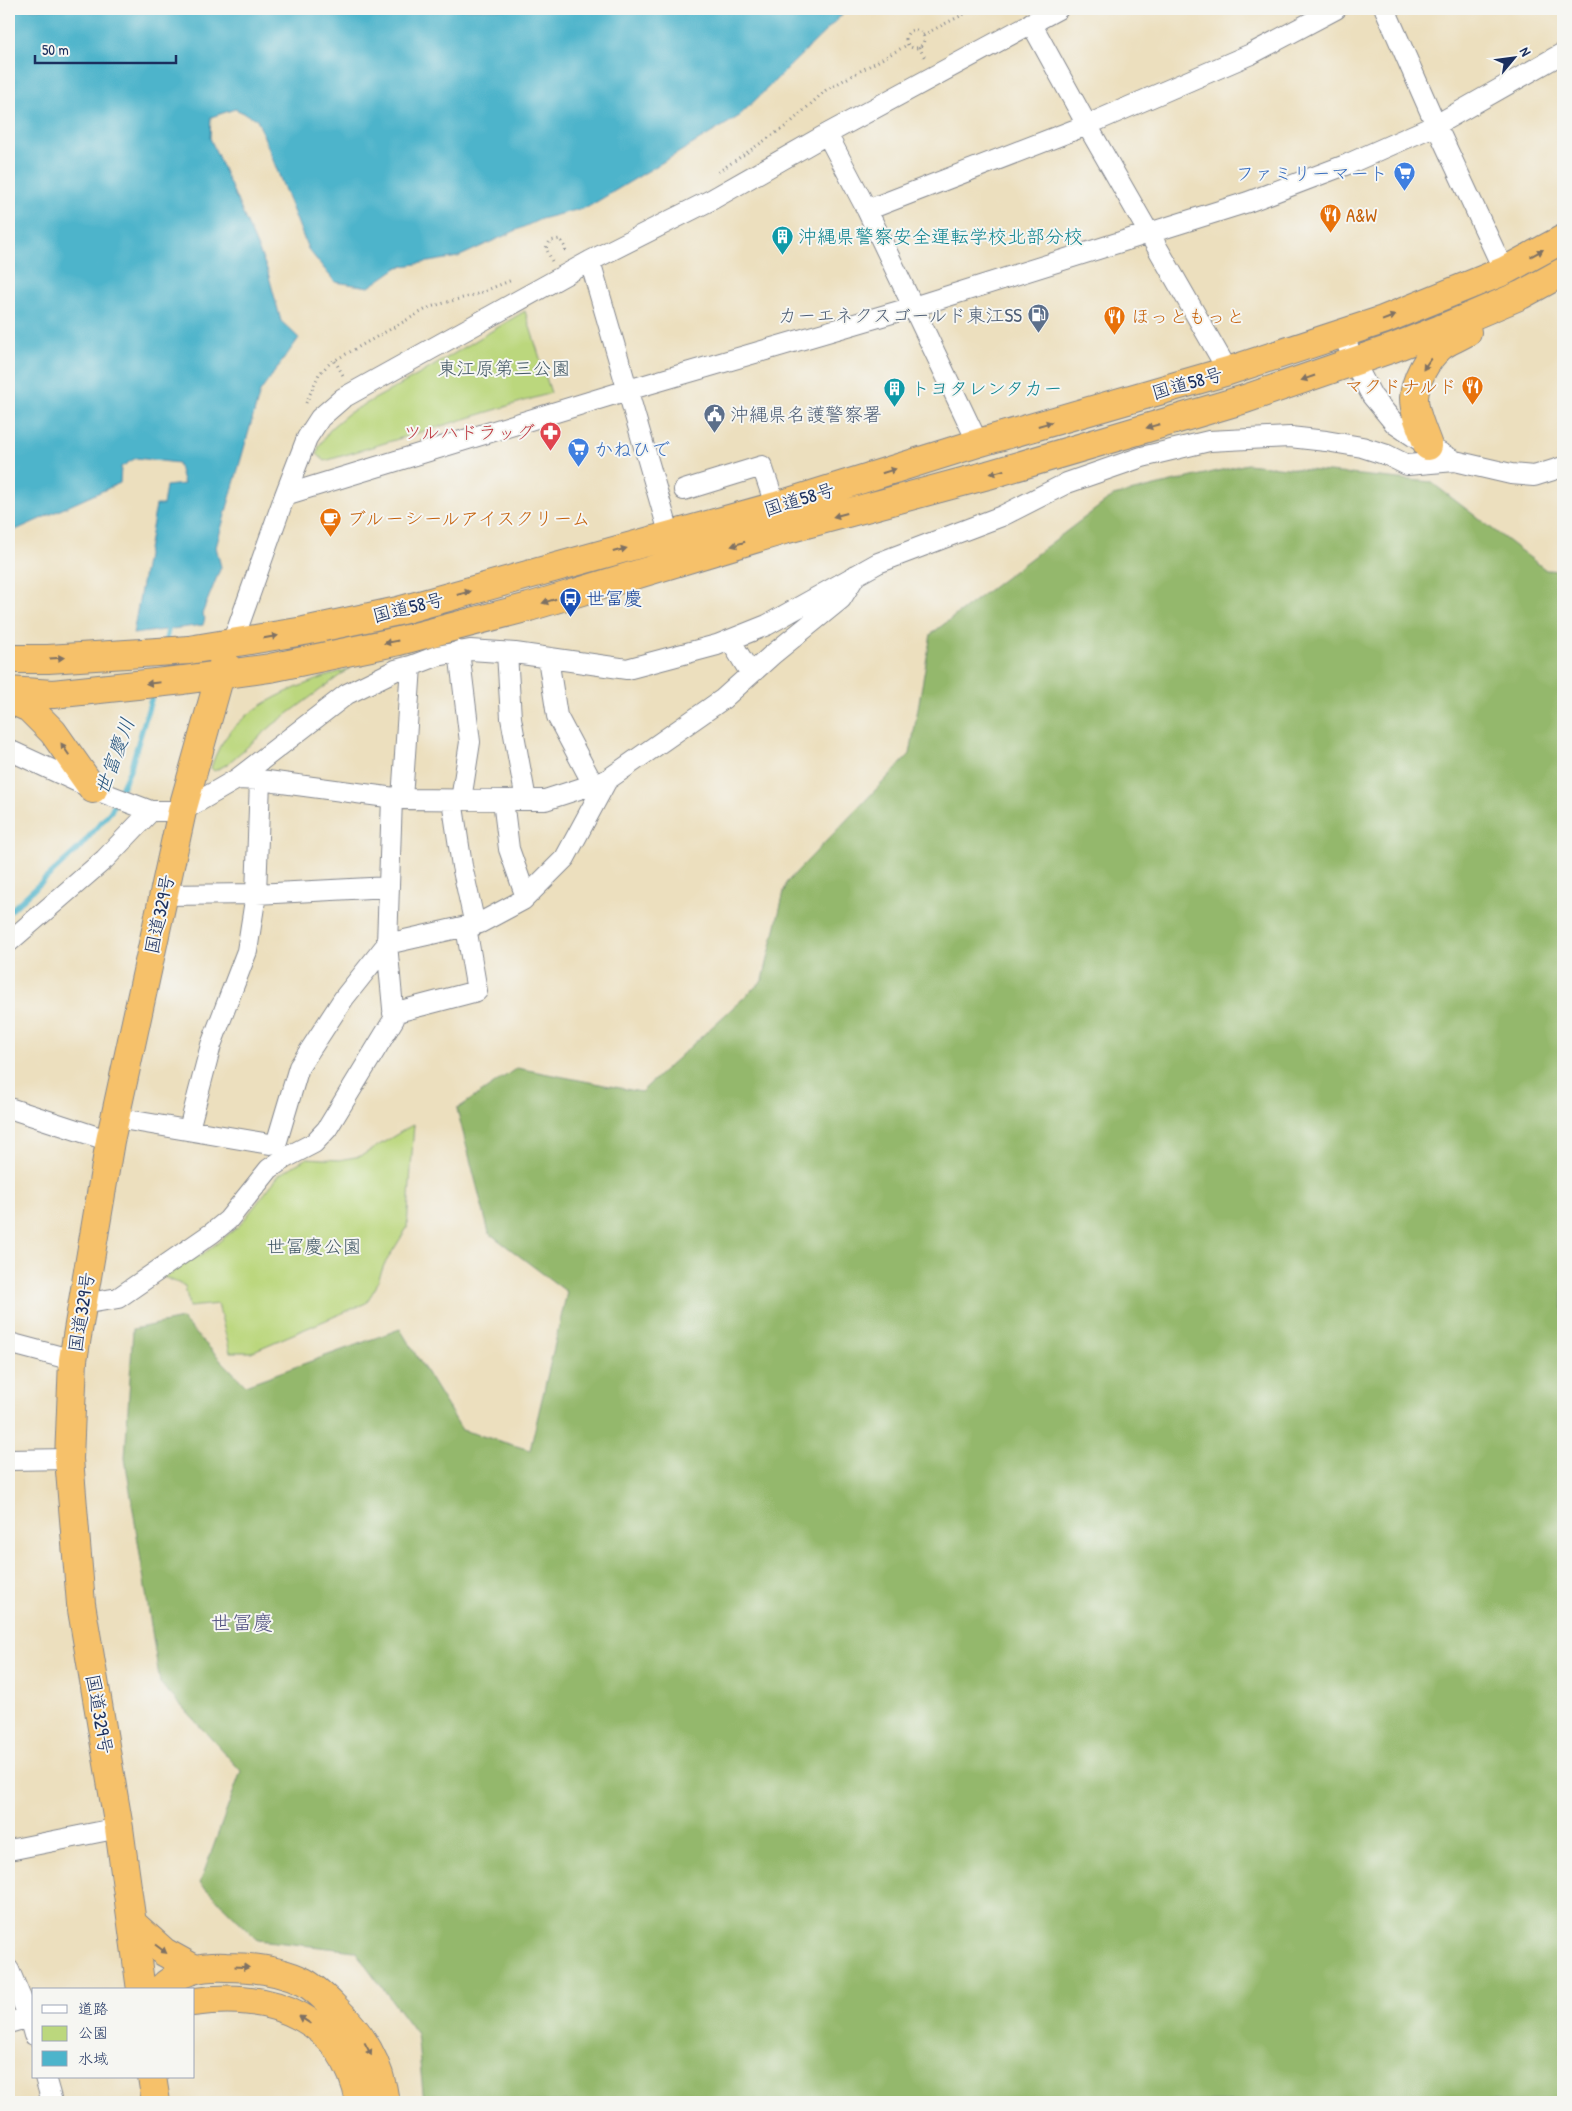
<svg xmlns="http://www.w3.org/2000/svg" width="1572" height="2111" font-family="'Patrick Hand','Klee One',sans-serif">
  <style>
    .green { fill: #bbd77d; stroke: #6b836e }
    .forest { fill: #94b86c; stroke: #587465 }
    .water { fill: #4db4cb; stroke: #347294 }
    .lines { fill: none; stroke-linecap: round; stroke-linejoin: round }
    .stream { stroke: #4db4cb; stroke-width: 5.5 }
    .minor-casing { stroke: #84878e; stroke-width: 22 }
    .highway-casing { stroke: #84878e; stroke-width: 30 }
    .path { stroke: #84878e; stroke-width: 3; stroke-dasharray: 1 4; stroke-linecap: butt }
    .minor { stroke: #fff; stroke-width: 20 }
    .highway { stroke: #f6c16b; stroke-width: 28 }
    .oneway { fill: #7e7164 }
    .labels { text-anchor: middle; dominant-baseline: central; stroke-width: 4; stroke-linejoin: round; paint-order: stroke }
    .shop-label { font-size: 19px; fill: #366cbe; stroke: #f6f6f2; text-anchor: end }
    .food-label { font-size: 19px; fill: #c56008; stroke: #f6f6f2; text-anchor: start }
    .culture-label { font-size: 19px; fill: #0d838f; stroke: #f6f6f2; text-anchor: start }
    .service-label { font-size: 19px; fill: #4e5e75; stroke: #f6f6f2; text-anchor: end }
    .park-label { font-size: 19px; fill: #435966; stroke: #f6f6f2 }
    .street-label { font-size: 19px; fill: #1b2f5e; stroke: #f6f6f2 }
    .health-label { font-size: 19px; fill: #be3a42; stroke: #f6f6f2; text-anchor: end }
    .transit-label { font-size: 19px; fill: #164399; stroke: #f6f6f2; text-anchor: start }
    .water-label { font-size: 20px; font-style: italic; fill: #2a577f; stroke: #f6f6f2 }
    .quarter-label { font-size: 21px; fill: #535483; stroke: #f6f6f2 }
  </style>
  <rect width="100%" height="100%" fill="#f6f6f2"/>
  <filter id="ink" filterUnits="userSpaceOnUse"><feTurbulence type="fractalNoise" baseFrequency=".02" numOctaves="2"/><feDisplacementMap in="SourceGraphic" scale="10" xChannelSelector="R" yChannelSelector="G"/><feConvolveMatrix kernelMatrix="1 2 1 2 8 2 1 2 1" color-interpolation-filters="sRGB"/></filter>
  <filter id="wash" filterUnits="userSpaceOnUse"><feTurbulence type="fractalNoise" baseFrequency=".0096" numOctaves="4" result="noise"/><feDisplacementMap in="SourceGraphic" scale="20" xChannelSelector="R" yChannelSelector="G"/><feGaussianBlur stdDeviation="1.12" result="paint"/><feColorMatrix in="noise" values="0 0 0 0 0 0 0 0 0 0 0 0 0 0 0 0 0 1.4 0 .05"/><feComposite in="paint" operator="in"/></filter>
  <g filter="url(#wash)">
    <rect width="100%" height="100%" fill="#ecdfbe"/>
    <path class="green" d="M525,311L551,393L325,461L317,454L319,446L332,427L349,413L420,374Z
      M350,668L274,724L226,765L214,771L211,768C228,707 296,687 350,668Z
      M414,1124L407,1228L384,1265L376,1287L366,1303L251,1352H230L218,1304L189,1307L185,1286L157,1274L202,1255L239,1226L280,1174L307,1158L339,1160L361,1156Z"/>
    <path class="forest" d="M1247,464L1431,482L1546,570L1563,571V2102H424L417,2034L355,1951L258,1940L200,1883L241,1771L160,1683L125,1458L133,1329L182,1319L245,1385L400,1329L462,1430L530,1450L567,1292L489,1233L457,1109L517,1068L641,1092L763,980L786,883L910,754L931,634L1113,496Z"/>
    <path class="water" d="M9,9H848L738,117L588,207L541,219L458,257L398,267L369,287L335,282L308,249L257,119L235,109L211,117L210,138L267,269L281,321L299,338L260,392L216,547L221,567L202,614L205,618L203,625L133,634L156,505H163L166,486L184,484L178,463L136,458L121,467L120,483L9,533Z"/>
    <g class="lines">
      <path class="stream" d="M165,644L168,630
        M9,912L79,848L111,811L130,770L154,690"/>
    </g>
  </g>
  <g filter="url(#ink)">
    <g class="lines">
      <defs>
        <path id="minor" d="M1385,9L1436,125L1504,271
          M1031,23L1087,125L1228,371
          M827,134L867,210L978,443
          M867,210L1087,125L1251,54L1336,9
          M590,261L670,536
          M1343,333L1354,362L1372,396L1395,424L1428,446L1455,461L1511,474L1534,476L1563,467
          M684,490L762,466L780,519
          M285,495L628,390L913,307L1248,202L1348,164L1436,125L1563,53
          M730,640L751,674
          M229,645L237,630L285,495L307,438L320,418L343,398L590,261L711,200L827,134L1058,9
          M459,651L470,742L461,800
          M507,653L511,718L526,800
          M548,658L557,716L593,784
          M9,750L93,789L151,811H182L237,779L347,694L396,670L411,666L437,656L470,650L515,653L627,669L717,645L767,625L878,563L1002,516L1067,483L1142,457L1209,441L1290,437L1326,441L1362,447L1387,455L1407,465L1455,461
          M237,779L260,780L402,799L526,800H545L607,780L723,699L772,655L841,599L856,575
          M402,799L411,666
          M452,800L462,866L475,925
          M503,800L509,849L526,897
          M163,895L256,894L389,887
          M9,942L105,859L151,811
          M393,1013L477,991L466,927
          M9,1108L110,1141
          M116,1118L270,1144L277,1141L299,1067L344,998L387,944L480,923L523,900L565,858L607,780
          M189,1129L211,1045L247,951L256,894L260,780
          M83,1304L118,1298L212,1233L228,1220L269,1169L285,1158L314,1143L327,1129L394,1019L387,944L392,798
          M9,1343L73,1360
          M9,1460L69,1459
          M9,1850L119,1828
          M9,1970L29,2017L34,2035
          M9,2023L29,2017
          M45,2077L52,2102"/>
        <path id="highway" d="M1428,446C1423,431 1414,414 1414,398C1415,380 1427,358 1440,347C1447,341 1459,337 1467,332
          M9,659H48L189,650L304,631L398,611L776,506L978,443L1228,371L1383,320L1504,271L1563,239
          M9,691L53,694L183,680L270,668L399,641L529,607L784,530L988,475L1245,399L1393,348L1441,329L1521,295L1563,272
          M9,699L29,708L53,732L93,789
          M133,1924L164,1952L193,1968
          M141,1990L119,1828L81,1604L69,1459L73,1360L110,1141L182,811L224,661
          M160,1990C179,1970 201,1966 226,1967C253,1967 280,1970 304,1982C315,1988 325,1998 334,2007C362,2034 380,2063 385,2102
          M194,2002C272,1991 344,2018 360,2102
          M152,2077L156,2102"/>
      </defs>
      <use href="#minor" class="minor-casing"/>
      <use href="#highway" class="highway-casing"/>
      <path class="path" d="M906 39a9 9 0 1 1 18 0a9 9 0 1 1-18 0Z
        M923,35L974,9
        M919,47L926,60
        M718,172L789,124L826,90L907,45
        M552,261L546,248L550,241L560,239L565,247L566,253
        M335,361L344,377
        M306,403L319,374L330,363L430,307L477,294L512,280"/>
      <use href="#minor" class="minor"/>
      <use href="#highway" class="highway"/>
    </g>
    <defs><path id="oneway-solid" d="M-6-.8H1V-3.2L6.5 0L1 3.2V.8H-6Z" transform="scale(1.25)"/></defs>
    <g class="oneway">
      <use href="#oneway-solid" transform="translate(1537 253) rotate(-29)"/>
      <use href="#oneway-solid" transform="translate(1389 318) rotate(-21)"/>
      <use href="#oneway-solid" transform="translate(1427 364) rotate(124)"/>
      <use href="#oneway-solid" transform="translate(1308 378) rotate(161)"/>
      <use href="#oneway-solid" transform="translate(1045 424) rotate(-16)"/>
      <use href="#oneway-solid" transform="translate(1153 426) rotate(164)"/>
      <use href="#oneway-solid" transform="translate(889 471) rotate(-17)"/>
      <use href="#oneway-solid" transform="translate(997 472) rotate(164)"/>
      <use href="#oneway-solid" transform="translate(840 515) rotate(165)"/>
      <use href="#oneway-solid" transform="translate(738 544) rotate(163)"/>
      <use href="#oneway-solid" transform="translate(620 550) rotate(-15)"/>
      <use href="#oneway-solid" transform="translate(464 593) rotate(-15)"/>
      <use href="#oneway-solid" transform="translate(549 601) rotate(163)"/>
      <use href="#oneway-solid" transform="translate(271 637) rotate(-10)"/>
      <use href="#oneway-solid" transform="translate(391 642) rotate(168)"/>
      <use href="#oneway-solid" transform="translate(57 658) rotate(-3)"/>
      <use href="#oneway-solid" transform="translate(153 683) rotate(174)"/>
      <use href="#oneway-solid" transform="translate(65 749) rotate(-124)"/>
      <use href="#oneway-solid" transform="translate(161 1949) rotate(37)"/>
      <use href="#oneway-solid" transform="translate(242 1967) rotate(3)"/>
      <use href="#oneway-solid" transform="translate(305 2020) rotate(-147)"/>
      <use href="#oneway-solid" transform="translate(368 2049) rotate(62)"/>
    </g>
  </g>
  <defs>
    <symbol id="supermarket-pin" viewBox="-11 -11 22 30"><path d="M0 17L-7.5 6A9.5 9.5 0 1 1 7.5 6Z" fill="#3f7fe0" stroke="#f6f6f2"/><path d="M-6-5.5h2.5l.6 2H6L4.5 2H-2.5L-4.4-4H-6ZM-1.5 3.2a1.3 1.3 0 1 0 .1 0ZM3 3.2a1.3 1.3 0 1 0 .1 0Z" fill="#fff"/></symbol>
    <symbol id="restaurant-pin" viewBox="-11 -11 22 30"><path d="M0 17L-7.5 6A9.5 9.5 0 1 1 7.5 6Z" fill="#e8710a" stroke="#f6f6f2"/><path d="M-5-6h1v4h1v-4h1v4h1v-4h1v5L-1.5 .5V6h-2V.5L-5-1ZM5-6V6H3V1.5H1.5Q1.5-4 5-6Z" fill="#fff"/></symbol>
    <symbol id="building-pin" viewBox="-11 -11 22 30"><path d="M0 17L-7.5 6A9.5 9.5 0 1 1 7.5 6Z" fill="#0f9aa8" stroke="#f6f6f2"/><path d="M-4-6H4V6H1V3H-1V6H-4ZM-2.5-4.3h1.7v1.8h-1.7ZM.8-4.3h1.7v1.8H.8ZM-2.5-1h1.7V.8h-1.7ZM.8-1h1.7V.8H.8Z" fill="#fff"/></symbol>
    <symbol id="fuel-pin" viewBox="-11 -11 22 30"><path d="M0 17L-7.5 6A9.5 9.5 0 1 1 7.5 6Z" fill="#5c6f8a" stroke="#f6f6f2"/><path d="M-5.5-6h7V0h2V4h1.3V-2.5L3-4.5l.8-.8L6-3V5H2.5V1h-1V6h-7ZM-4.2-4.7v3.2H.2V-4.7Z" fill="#fff"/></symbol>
    <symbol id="civic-pin" viewBox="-11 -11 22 30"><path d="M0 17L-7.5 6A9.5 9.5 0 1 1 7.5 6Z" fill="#5c6f8a" stroke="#f6f6f2"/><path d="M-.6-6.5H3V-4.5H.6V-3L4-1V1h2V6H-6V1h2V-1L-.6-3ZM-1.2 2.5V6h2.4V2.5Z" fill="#fff"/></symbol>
    <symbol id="pharmacy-pin" viewBox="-11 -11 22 30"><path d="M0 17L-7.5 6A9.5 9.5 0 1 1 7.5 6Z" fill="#e0444e" stroke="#f6f6f2"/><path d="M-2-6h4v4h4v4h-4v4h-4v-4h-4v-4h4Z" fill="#fff"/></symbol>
    <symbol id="cafe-pin" viewBox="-11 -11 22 30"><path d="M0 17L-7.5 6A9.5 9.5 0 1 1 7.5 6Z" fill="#e8710a" stroke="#f6f6f2"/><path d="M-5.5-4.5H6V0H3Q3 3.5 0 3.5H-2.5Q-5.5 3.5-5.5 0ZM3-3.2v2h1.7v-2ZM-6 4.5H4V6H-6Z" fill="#fff"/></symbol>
    <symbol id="bus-pin" viewBox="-11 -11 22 30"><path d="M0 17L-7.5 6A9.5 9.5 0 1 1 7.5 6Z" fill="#1a4fb4" stroke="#f6f6f2"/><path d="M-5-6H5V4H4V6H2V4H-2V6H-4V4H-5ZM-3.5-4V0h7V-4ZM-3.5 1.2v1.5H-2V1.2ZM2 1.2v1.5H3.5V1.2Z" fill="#fff"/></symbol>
  </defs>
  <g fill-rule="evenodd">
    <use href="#supermarket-pin" x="1392" y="160" width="25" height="34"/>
    <use href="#restaurant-pin" x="1318" y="202" width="25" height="34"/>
    <use href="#building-pin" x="770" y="224" width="25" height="34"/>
    <use href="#fuel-pin" x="1026" y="302" width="25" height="34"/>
    <use href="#restaurant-pin" x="1102" y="304" width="25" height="34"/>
    <use href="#restaurant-pin" x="1460" y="374" width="25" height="34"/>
    <use href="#building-pin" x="882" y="376" width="25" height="34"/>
    <use href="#civic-pin" x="702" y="402" width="25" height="34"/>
    <use href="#pharmacy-pin" x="538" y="420" width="25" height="34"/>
    <use href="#supermarket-pin" x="566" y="436" width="25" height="34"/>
    <use href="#cafe-pin" x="318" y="506" width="25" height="34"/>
    <use href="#bus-pin" x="558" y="586" width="25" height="34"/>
  </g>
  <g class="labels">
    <g class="shop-label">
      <text x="1388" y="173">ファミリーマート</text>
      <text x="594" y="449" text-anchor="start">かねひで</text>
    </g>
    <g class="food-label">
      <text x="1346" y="215">A&amp;W</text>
      <text x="1131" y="316">ほっともっと</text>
      <text x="1457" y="386" text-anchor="end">マクドナルド</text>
      <text x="347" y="518">ブルーシールアイスクリーム</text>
    </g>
    <g class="culture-label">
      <text x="798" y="236">沖縄県警察安全運転学校北部分校</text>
      <text x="911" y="388">トヨタレンタカー</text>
    </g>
    <g class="service-label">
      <text x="1022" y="315">カーエネクスゴールド東江SS</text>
      <text x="730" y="414" text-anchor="start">沖縄県名護警察署</text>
    </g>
    <g class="park-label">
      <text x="504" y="368">東江原第三公園</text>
      <text x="314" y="1246">世冨慶公園</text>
    </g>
    <g class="street-label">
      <text transform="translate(1187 383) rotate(-16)">国道58号</text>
      <text transform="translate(799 499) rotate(-17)">国道58号</text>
      <text transform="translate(408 607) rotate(-14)">国道58号</text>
      <text transform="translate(159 914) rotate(-78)">国道329号</text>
      <text transform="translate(81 1312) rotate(-81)">国道329号</text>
      <text transform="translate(100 1714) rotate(80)">国道329号</text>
    </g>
    <g class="health-label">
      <text x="535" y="432">ツルハドラッグ</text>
    </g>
    <g class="transit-label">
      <text x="586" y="598">世冨慶</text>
    </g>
    <g class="water-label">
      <text transform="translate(114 756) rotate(-70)">世富慶川</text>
    </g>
    <g class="quarter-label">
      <text x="242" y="1622">世冨慶</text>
    </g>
  </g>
  <rect width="1572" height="2111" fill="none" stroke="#f6f6f2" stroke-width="30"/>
  <rect x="32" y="1988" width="162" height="90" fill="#f6f6f2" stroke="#9ea6b7"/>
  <rect x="42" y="2005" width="25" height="8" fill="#ffffff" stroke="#9ea6b7"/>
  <text x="78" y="2014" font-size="15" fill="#1b2f5e">道路</text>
  <rect x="42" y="2026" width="25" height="15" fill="#bbd77d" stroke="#9ea6b7"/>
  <text x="78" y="2038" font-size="15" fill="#1b2f5e">公園</text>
  <rect x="42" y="2051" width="25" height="15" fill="#4db4cb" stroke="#9ea6b7"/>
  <text x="78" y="2064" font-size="15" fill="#1b2f5e">水域</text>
  <g transform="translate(1514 58) rotate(61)" stroke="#f6f6f2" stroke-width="4" paint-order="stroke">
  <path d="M0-4L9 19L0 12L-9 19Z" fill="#1b2f5e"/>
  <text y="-8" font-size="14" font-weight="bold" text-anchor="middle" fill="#1b2f5e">N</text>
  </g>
  <path d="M35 55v8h141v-8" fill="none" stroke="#1b2f5e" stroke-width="2.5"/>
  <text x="42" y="55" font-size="15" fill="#1b2f5e" stroke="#f6f6f2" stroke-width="4" paint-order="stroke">50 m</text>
</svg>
